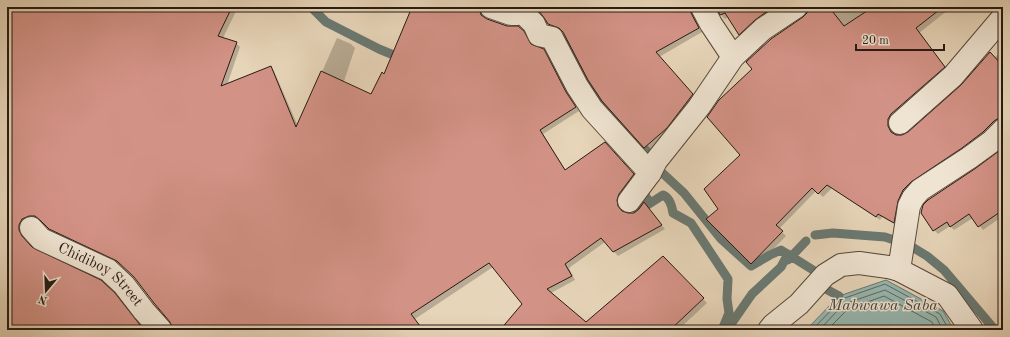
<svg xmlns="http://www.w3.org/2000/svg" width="1010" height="337" font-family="'Old Standard TT',serif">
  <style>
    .water { fill: #97b8b1; stroke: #6a7972 }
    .shadow { fill: #0003 }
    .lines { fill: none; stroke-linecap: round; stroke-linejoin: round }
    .shore { stroke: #5f6962; stroke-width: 1 }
    .stream { stroke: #6a7972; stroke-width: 9 }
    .building { fill: #d39286; stroke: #271a13 }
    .minor-casing { stroke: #57493c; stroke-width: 24 }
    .minor { stroke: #efe4d2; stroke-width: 22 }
    .labels { text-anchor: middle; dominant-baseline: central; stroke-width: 3; stroke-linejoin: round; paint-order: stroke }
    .street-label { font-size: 15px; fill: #271a13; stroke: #efe4d2 }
    .water-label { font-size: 16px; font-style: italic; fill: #494942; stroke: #efe4d2 }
  </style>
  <rect width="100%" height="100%" fill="#e7d5b9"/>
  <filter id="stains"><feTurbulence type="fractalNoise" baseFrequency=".005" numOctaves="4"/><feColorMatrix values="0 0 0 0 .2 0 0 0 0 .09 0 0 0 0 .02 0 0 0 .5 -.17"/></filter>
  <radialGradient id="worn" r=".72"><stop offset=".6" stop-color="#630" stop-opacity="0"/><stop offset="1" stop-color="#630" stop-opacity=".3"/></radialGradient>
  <path class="water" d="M886,280L943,311L954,330H806L839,296Z"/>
  <path class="shadow" d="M7,7H238L223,38L236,43L240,47L227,85L271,67L274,71L298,126L337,38L351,44L355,48L317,163L345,173L413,7H483L482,14L484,18L507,27H518L527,36L533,46L543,50L547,54L570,97L579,111L543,134L566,171L609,148L637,178L620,204L621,211L628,214H634L647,208L665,229L618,256L605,242L569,268L575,280L551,293L586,323L663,257L707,303L678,330H508L523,304L493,267L415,319L423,330H174L171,321L135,278L121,264L54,232L40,220L33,219L23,229L22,236L32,249L143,330H7Z
    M537,7H694L693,11L695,18L702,32L659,57L696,99L670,131L649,151L564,31L553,28Z
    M717,7H783L743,38L728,17L725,19L721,15Z
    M809,7H952L919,33L948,71L892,123L891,130L895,136H902L909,133L1001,52L1003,54V122L898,226L882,217L880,220L832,188L823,197L816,191L779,229L786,236L756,267L708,219L719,209L741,155L754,69L804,18L808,13Z
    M1003,149V201L999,206L1003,211V216L983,230L973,218L954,230L950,226L938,234L934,230L977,169Z"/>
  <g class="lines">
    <path class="shore" d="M812,330L842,299L885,284L940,314L949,330
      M819,330L844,304L885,290L936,317L943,330
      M827,330L848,309L884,296L932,322L936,330"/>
    <path class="stream" d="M311,7L326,22L379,49L396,56H403
      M561,38L576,57L586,75L596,97L656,161L657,168L684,193L721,239L751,266L770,255L781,250L813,270
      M646,189L644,198H647L646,200L643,202L638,211L663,195C670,198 672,206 673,213L691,223L728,279L727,299L729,313L722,330
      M815,235L833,233L885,237L909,245L927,256L944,270L995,330
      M822,287L839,296
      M727,330L752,294L781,267L788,254V260L806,241"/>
  </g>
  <path class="building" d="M7,7H232L218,36L237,42L221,86L271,66L296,127L321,71L371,94L382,72L384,74L412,7H479L481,15L487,19L507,26H518L524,31L531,44L544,49L566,92L576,107L540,130L565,170L605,142L634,174L619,194L617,200L618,206L622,211L628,213H634L639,209L644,202L662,225L613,252L601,238L565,264L572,276L547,289L586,322L663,256L704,298L670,330H500L522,304L489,263L411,314L423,330H173L170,322L154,303L134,277L117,261L49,229L40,220L35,216H29L22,219L19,225V230L22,236L32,247L101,280L115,293L144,330H7Z
    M536,7H690L691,13L699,28L656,52L693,94L667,128L644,148L602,101L588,80L563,32L559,28L548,24L545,19Z
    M716,7H773L755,20L739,35L725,13L720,15Z
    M808,7H829L844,26L873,7H943L916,28L945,67L891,114L888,119V126L891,132L896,135H902L908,132L961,85L990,52L1003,66V118H999L994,121L983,132L962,148L911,182L903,190L898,201L894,223L878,214L876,217L827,185L818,194L812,188L776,225L783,231L751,264L706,219L718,209L704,189L740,155L707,117L719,100L752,69L746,62L771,39L803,17L807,13Z
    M1003,148V210L978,227L969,214L950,227L947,222L933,231L921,213L923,205L928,200L976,168Z"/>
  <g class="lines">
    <defs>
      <g id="minor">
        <path d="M491,7L511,14H516L522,12L524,7"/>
        <path d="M702,7L711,24L733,57"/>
        <path d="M522,12L534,24L539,35L552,38L577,86L592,109L650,173"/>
        <path d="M900,123L953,76L1003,17"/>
        <path d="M629,201L650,173L656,161L699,107L733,57L763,29L796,7"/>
        <path id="s1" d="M31,228L41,239L108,270L124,285L144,311L161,330"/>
        <path d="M899,270L909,206L913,198L920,190L969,158L991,142L1003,130"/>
        <path d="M769,330L773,325L799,304L825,275L841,265L859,263L888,267L899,270L947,295L972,330"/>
      </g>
    </defs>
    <use href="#minor" class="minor-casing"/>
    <use href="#minor" class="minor"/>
  </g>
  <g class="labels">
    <g class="street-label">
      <text stroke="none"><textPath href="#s1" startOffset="85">Chidiboy Street</textPath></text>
    </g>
    <g class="water-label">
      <text x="883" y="306">Mabwawa Saba</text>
    </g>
  </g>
  <rect width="1010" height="337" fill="none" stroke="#e7d5b9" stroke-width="24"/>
  <rect x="8" y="8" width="994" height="321" fill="none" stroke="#271a13" stroke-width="2"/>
  <rect x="12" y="12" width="986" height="313" fill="none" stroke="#271a13"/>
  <g transform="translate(46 291) rotate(199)" stroke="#efe4d2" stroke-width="3" paint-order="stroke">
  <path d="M0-3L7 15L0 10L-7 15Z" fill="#271a13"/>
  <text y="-6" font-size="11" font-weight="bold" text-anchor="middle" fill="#271a13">N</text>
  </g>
  <path d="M856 44v6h88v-6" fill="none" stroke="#271a13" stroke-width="2"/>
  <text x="862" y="44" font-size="12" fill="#271a13" stroke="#efe4d2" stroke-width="3" paint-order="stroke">20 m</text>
  <rect width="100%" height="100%" filter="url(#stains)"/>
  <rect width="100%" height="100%" fill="url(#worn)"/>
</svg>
